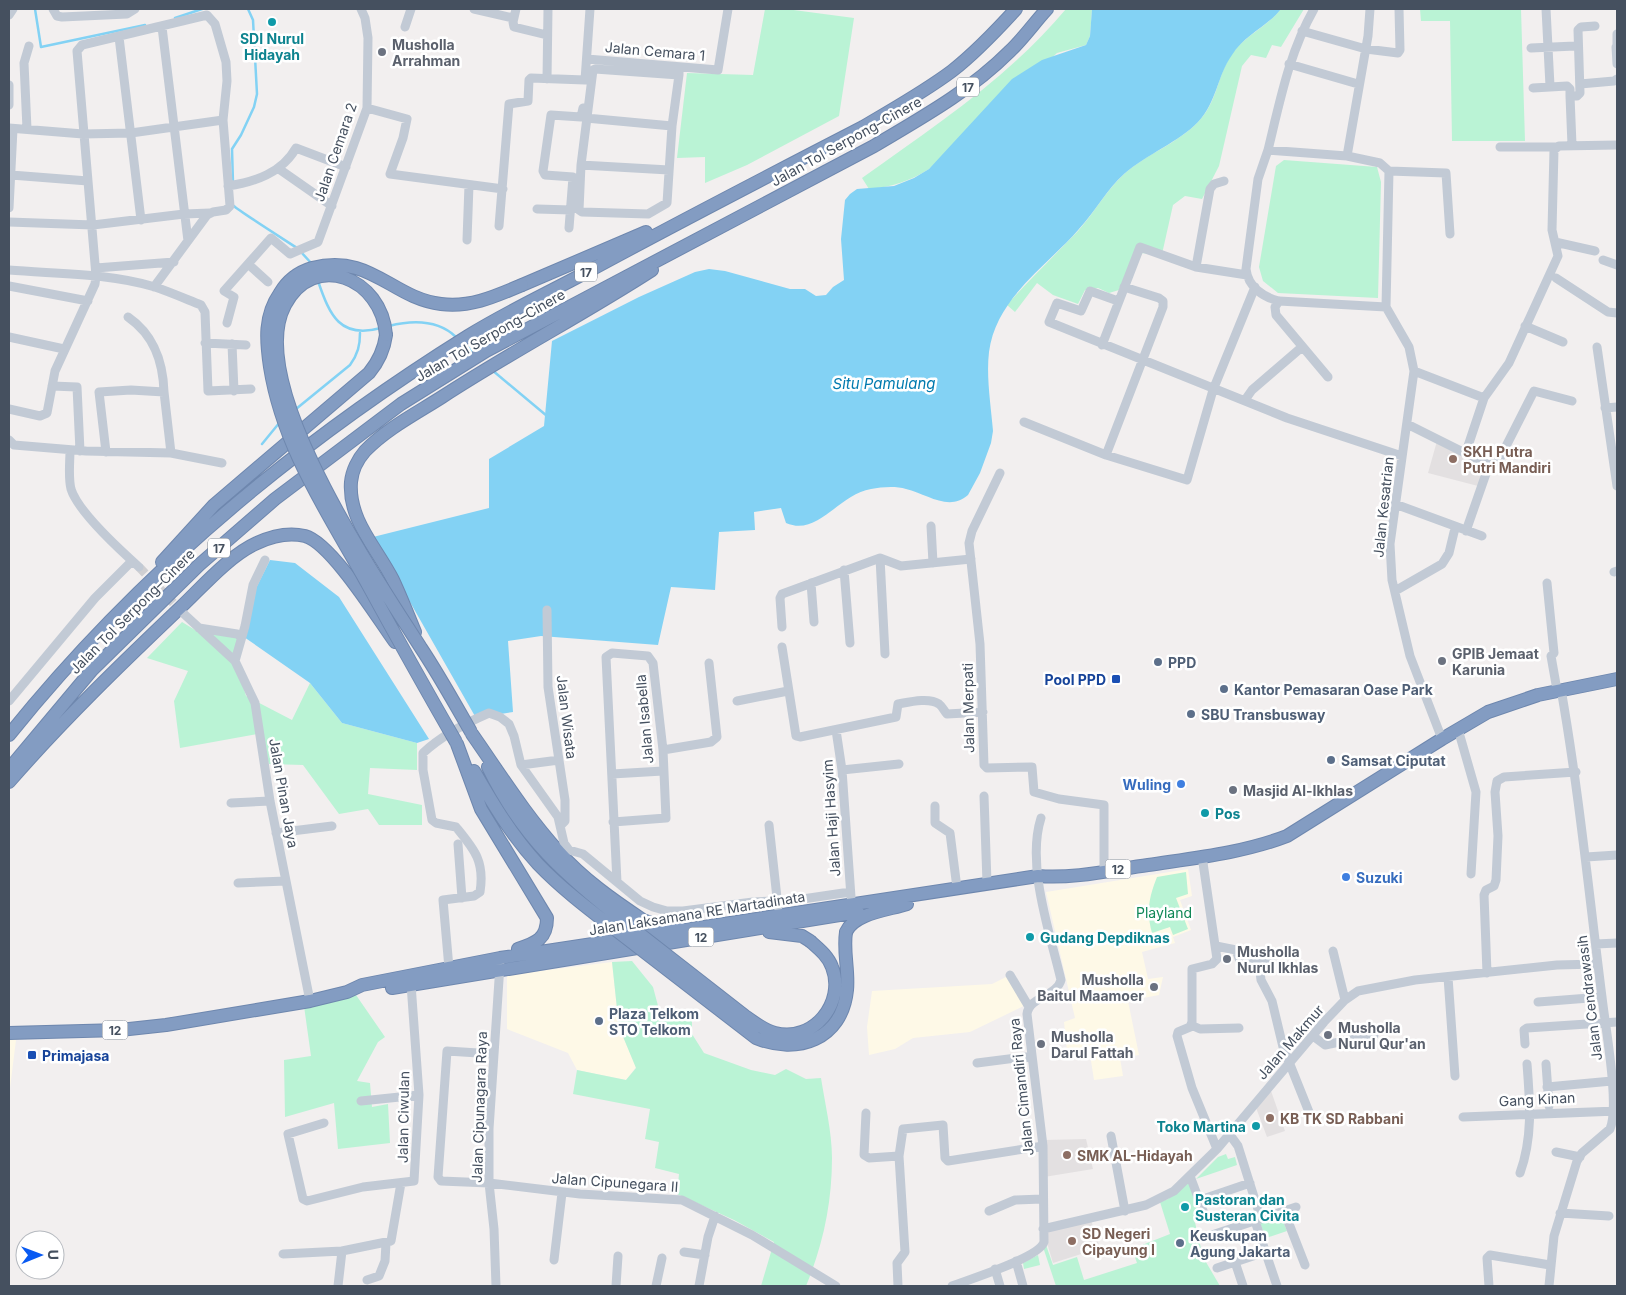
<svg xmlns="http://www.w3.org/2000/svg" width="1626" height="1295" font-family="Inter,sans-serif">
  <style>
    .commercial { fill: #fef9e7 }
    .education { fill: #e3e0e1 }
    .green { fill: #baf3d5 }
    .water { fill: #83d2f4 }
    .lines { fill: none; stroke-linecap: round; stroke-linejoin: round }
    .stream { stroke: #83d2f4; stroke-width: 2.5 }
    .minor-tunnel { stroke: #cfcfd2; stroke-width: 9; stroke-dasharray: 9 4.5; stroke-linecap: butt }
    .highway-casing { stroke: #6e87ae; stroke-width: 14 }
    .minor { stroke: #c2cad5; stroke-width: 9 }
    .highway { stroke: #839cc2; stroke-width: 12 }
    .highway-bridge-casing { stroke: #6e87ae; stroke-width: 14; stroke-linecap: butt }
    .highway-bridge { stroke: #839cc2; stroke-width: 12 }
    .culture-dot { fill: #0f9aa8; stroke: #fff; stroke-width: 2 }
    .worship-dot { fill: #6b7280; stroke: #fff; stroke-width: 2 }
    .education-dot { fill: #8d6e63; stroke: #fff; stroke-width: 2 }
    .service-dot { fill: #5c6f8a; stroke: #fff; stroke-width: 2 }
    .transit-dot { fill: #1a4fb4; stroke: #fff; stroke-width: 2 }
    .shop-dot { fill: #3f7fe0; stroke: #fff; stroke-width: 2 }
    .labels { text-anchor: middle; dominant-baseline: central; stroke-width: 5; stroke-linejoin: round; paint-order: stroke }
    .shield { fill: #fff; stroke: #7d848f; stroke-width: 1 }
    .shield-label { font-size: 12px; font-weight: bold; fill: #45505f }
    .culture-label { font-size: 14px; font-weight: bold; fill: #0d838f; stroke: #fff; text-anchor: start }
    .worship-label { font-size: 14px; font-weight: bold; fill: #5b616d; stroke: #fff; text-anchor: start }
    .street-label { font-size: 14px; fill: #45505f; stroke: #fff }
    .education-label { font-size: 14px; font-weight: bold; fill: #785e54; stroke: #fff; text-anchor: start }
    .service-label { font-size: 14px; font-weight: bold; fill: #4e5e75; stroke: #fff; text-anchor: start }
    .transit-label { font-size: 14px; font-weight: bold; fill: #164399; stroke: #fff; text-anchor: end }
    .shop-label { font-size: 14px; font-weight: bold; fill: #366cbe; stroke: #fff; text-anchor: end }
    .park-label { font-size: 14px; fill: #0f8756; stroke: #fff }
    .water-label { font-size: 15px; font-style: italic; fill: #017aaf; stroke: #fff }
  </style>
  <rect width="100%" height="100%" fill="#f2efef"/>
  <path class="commercial" d="M1188,869L1192,896L1180,900L1191,930L1173,937L1175,943L1142,952L1148,979L1163,977L1159,995L1128,1001L1139,1055L1120,1058L1123,1076L1094,1080L1089,1048L1067,1051L1064,1022L1075,1018L1046,892Z
    M612,962L619,1027L636,1067L626,1080L577,1070L568,1053L507,1029V975Z
    M1012,974L1028,1004L970,1032L913,1038L895,1049L869,1055L867,1027L872,991L992,984Z
    M9,1031L17,1032L10,1088H9Z"/>
  <path class="education" d="M1437,441L1486,465L1478,486L1428,473Z
    M1270,1088L1285,1131L1267,1137L1255,1105Z
    M1086,1139L1093,1169L1044,1177V1140Z
    M1091,1220L1100,1248L1053,1263L1044,1233Z"/>
  <path class="green" d="M765,9H786L854,18L839,116L747,165L705,183V157L677,158L687,73L753,75Z
    M1066,9H1092L1090,36L1086,45L1057,53L929,169C910,181 892,187 869,189L862,178C936,125 1007,79 1066,9Z
    M1281,9H1304L1281,47L1272,45L1266,58L1251,55L1242,66L1219,166L1202,199L1185,196L1173,205L1162,254L1136,253L1119,290L1109,293L1098,288L1085,290L1078,304L1053,295L1037,283L1015,312L1007,305C1030,279 1054,256 1078,231C1094,213 1106,191 1123,175C1146,154 1177,144 1198,122C1217,103 1217,77 1231,55C1244,36 1267,27 1281,9Z
    M1420,9H1521L1525,141H1452L1450,21H1421Z
    M1284,160L1377,167L1381,182L1378,298L1278,293L1263,281L1259,267L1276,166Z
    M182,622L200,633L244,637L236,660L246,696L292,720L310,683L342,723L417,743V770L370,768L368,794L422,805V825H379L368,809L339,814L303,765L269,764L257,734L180,748L174,701L188,671L147,658Z
    M1186,872L1188,894L1176,898L1188,929L1173,935L1170,927L1152,933C1146,912 1149,897 1157,877Z
    M632,961L653,987L661,1017L692,1021V1034L704,1053L751,1070L775,1075L786,1069L806,1079L821,1078C825,1104 832,1132 832,1158C832,1203 823,1245 806,1286H761L774,1242L734,1220L677,1194L679,1174L655,1168L659,1142L645,1139L650,1109L573,1094L577,1070L626,1080L636,1068L619,1027L612,962Z
    M356,995L385,1037L378,1042L357,1081L370,1083L372,1107L388,1104L390,1143L338,1149L334,1103L285,1117L284,1060L311,1056L304,1006Z
    M1226,1154L1228,1159L1235,1157L1237,1165L1196,1179L1218,1157Z
    M1192,1179L1204,1215L1194,1218L1203,1257L1220,1286H1056L1043,1247L1045,1242L1053,1265L1077,1257L1084,1280L1137,1263L1132,1249L1170,1234L1160,1202L1168,1199Z
    M1281,1216L1287,1231L1266,1238L1260,1223Z
    M1038,1255L1040,1265L1024,1269L1023,1263Z"/>
  <path class="water" d="M1092,9H1281C1267,27 1244,35 1232,55C1217,76 1217,102 1198,122C1180,141 1146,155 1124,174C1107,189 1095,212 1079,229C1046,267 996,298 989,352C986,377 991,406 993,431L991,443L980,473L968,495C949,512 927,494 906,489C896,486 882,487 871,489C839,494 818,537 786,523L781,508L754,512L755,530L719,532L715,590L671,587L658,645L541,636L508,641L513,712L476,718L373,537L489,508V459L544,426L552,341L639,297L695,272L709,269L725,271L790,289H805L816,296L826,295L833,287L844,280L841,239L845,200L850,194L857,189L894,186L914,178L929,169L1012,79L1042,60L1086,45L1090,36Z
    M270,560L295,563L339,597L429,739L417,743L342,723L310,683L244,637L256,588Z"/>
  <g class="lines">
    <path class="stream" d="M35,9L41,47L145,25
      M175,18L202,9
      M233,183L232,149L241,135L254,107L257,94L253,20L248,9
      M234,206C236,209 288,242 297,248
      M301,252L312,264
      M318,281C330,316 340,339 381,328
      M389,326C413,320 438,320 456,337
      M464,344L475,354
      M492,370L547,416
      M296,409L350,365C358,354 360,345 360,333
      M262,444L280,422"/>
    <path class="minor-tunnel" d="M139,567L182,612"/>
    <defs>
      <path id="highway" d="M522,285L646,232
        M162,562L214,505L369,373C379,361 384,350 386,335
        M415,632C408,615 401,597 393,580C377,548 348,520 351,482C352,471 358,459 365,451C386,429 417,413 442,397C511,352 584,314 652,270
        M472,734C500,774 526,816 559,852C583,879 613,900 643,920L654,924L678,925
        M9,735C137,576 295,444 468,336C505,313 546,294 585,273C677,223 770,175 863,127C893,109 924,92 952,71C975,53 996,31 1016,9
        M457,744L481,809L547,918C547,939 536,943 518,949
        M488,767C523,839 566,876 627,924
        M9,769L92,670L199,565L275,499L401,404L486,351L874,146C921,118 970,91 1009,52C1023,39 1034,23 1047,9
        M474,771C493,804 512,836 538,864C560,887 586,907 612,927
        M9,782C63,720 122,663 182,606C203,586 230,555 257,543C272,536 288,532 305,536C331,543 377,617 395,642
        M769,932L802,936L810,941
        M846,932C854,913 889,910 907,904
        M392,988L858,912
        M9,1033L120,1030L166,1025L310,1001L347,992L362,985L500,958L1038,876C1074,879 1112,870 1148,865C1194,858 1243,853 1287,836L1442,739L1488,712L1538,695L1617,679"/>
    </defs>
    <use href="#highway" class="highway-casing"/>
    <path class="minor" d="M53,9L57,16L62,17L127,14L135,9
      M474,9L513,18
      M516,9L513,22L514,27L547,35
      M1546,9L1550,86
      M9,15L13,9
      M162,27L188,241
      M405,27L411,9
      M1302,31L1366,49L1398,53L1400,50L1399,9
      M1617,34V47
      M119,37L141,220
      M1616,47L1617,64
      M1531,48L1575,46
      M587,59L718,70L728,9
      M1289,64L1358,84
      M679,75L595,69L593,70L581,165L579,210L582,212L648,214L667,203L672,126L679,75V68
      M547,79L548,9
      M1580,84L1614,81L1617,79
      M9,85V105
      M1533,88L1567,86L1570,89V96
      M367,108L407,119L403,138L390,174L503,189
      M586,118L672,126
      M9,128L83,134L131,133L223,120
      M27,129L24,63L29,46
      M1572,145L1570,96H1577L1580,93L1578,30L1581,27L1595,26
      M1500,147H1556
      M1268,150L1347,156L1380,163L1389,171L1386,307L1279,301C1263,297 1248,287 1246,269L1258,179Z
      M1268,150C1280,101 1289,53 1314,9
      M1347,156L1368,36L1370,9
      M581,165L669,170
      M279,169L332,206
      M1389,171L1446,173L1450,234
      M11,175L88,181
      M228,186C255,182 282,173 296,148L346,167
      M9,208L13,129
      M537,209L571,210
      M9,222L93,225L184,214L210,213
      M499,226L509,104L528,101L529,80L531,78L585,80L590,9
      M569,228L573,177L545,175L543,171L551,115L581,117L583,108
      M467,240L469,185
      M1555,242L1595,251
      M1603,260L1617,265
      M248,264L268,282
      M1196,267L1210,189L1214,184L1224,181
      M96,268L174,262
      M9,270C57,274 108,273 155,287C170,292 186,299 201,305L205,312L208,391L251,389
      M1556,278L1608,312L1617,313
      M9,286L88,301
      M1118,301L1090,291L1081,311L1057,303L1049,322L1287,418L1402,456
      M1279,301L1275,307L1276,315L1328,377
      M1386,307L1409,347L1414,371L1390,544L1392,580L1410,656L1442,739
      M128,317C154,335 163,361 164,392
      M227,323L234,297L224,291L271,238L290,254L318,242L367,108L368,38L365,18L361,9
      M1525,326L1563,342
      M9,337L64,349
      M205,343L246,345
      M232,344L234,391
      M1102,345L1140,247L1196,267L1247,275
      M1597,347L1617,486
      M1414,371L1484,398
      M52,386L77,387L80,451
      M1245,400L1252,390L1302,347
      M1605,408L1617,407
      M9,409L40,416L47,413L55,371L95,284L96,276L77,51L82,45L207,15L215,24L226,62L227,81L223,120L230,206L226,210L213,212L207,215L154,287
      M1024,422L1106,455L1187,480L1213,390L1255,287
      M1407,424L1489,465L1498,462L1534,391L1572,401
      M9,440L14,445L86,451L171,453L222,463
      M70,450C70,462 68,477 71,489C78,512 120,550 139,567
      M106,452L99,392L131,390L164,392L171,453
      M1466,452L1484,398L1509,363L1558,256L1552,230L1554,150L1559,146L1617,145
      M1106,455L1163,307V301L1159,298L1124,287
      M1000,473L972,531L969,543L980,644L984,765L987,768L1032,767L1034,792L1059,799L1104,805V872
      M1395,504L1482,536
      M931,526L933,563
      M1466,531L1489,465
      M880,558L885,654
      M844,570L850,643
      M1614,572L1617,571
      M811,583L814,622
      M1547,583L1554,653L1551,656L1557,690
      M1395,591L1442,564L1449,553L1455,528
      M547,610L548,687L565,800V821L560,826
      M184,614L235,661L255,703L270,801L310,1001
      M782,627L780,598L782,594L880,558L901,566L971,559
      M199,628L237,634L241,637
      M782,647L796,736L800,737L896,717L898,704C909,702 929,697 939,704C943,707 944,711 947,714L983,712
      M235,661L245,626L253,585L265,560
      M9,701L95,598L132,561
      M737,701L788,691
      M1458,729L1476,792L1471,874
      M836,730L842,770L851,897
      M663,750L711,742L717,737L709,663
      M521,765L559,760
      M842,770L899,764
      M612,774L663,771
      M984,796L987,883
      M231,803L270,801
      M935,806V823L950,833L957,888
      M613,822L666,818L663,750L653,663L648,656L612,653L606,657L617,882
      M769,825L778,907
      M276,833L332,826
      M458,844L462,898
      M1202,856L1217,959L1212,964L1192,969V1022L1190,1027L1178,1032L1177,1036L1192,1088L1217,1149
      M1586,857L1617,855
      M238,883L286,881
      M1596,944L1617,943
      M1216,946L1236,950L1241,964L1259,963L1261,980L1272,1001L1283,1047L1309,1112
      M1333,951L1345,1000
      M1259,963L1271,961
      M449,968L443,900L474,896L480,892C485,861 474,849 456,827L436,823L432,820L423,770V753C441,736 466,723 489,713L500,717L509,724L514,736L521,765L558,817L564,843L569,850L583,854L640,901L653,907L667,911H683L753,902L796,900L850,892
      M1487,973L1484,895L1486,890L1494,886L1496,880L1498,836L1495,792L1497,781L1504,777L1576,772
      M1010,975L1029,1007
      M1448,977L1455,1076
      M1538,1002L1602,997
      M1191,1025L1200,1029L1239,1028
      M1313,1036L1325,1045L1374,1035
      M1525,1044L1524,1030L1527,1028L1617,1022
      M494,1054L447,1051L438,1177L441,1181L489,1183L580,1194L682,1200L752,1235L836,1286
      M977,1063L1032,1056
      M1546,1064L1549,1106
      M1547,1087L1612,1081
      M361,1101L419,1095
      M866,1113L864,1155L869,1158L899,1156
      M1463,1117L1617,1111
      M324,1123L288,1134L303,1199L307,1201L363,1187L414,1181L419,1095L411,984
      M1230,1135L1238,1146L1261,1219
      M1111,1136L1125,1211
      M1556,1152L1580,1157
      M1520,1173C1533,1137 1530,1102 1527,1064
      M1190,1176L1205,1216
      M1206,1198L1250,1183
      M989,1211L1015,1200L1042,1199
      M1284,1211L1305,1265
      M1560,1213L1609,1216
      M1255,1221L1277,1286
      M1043,1229L1146,1205L1174,1191L1217,1149L1324,1022L1345,1000L1358,991L1415,980L1557,965L1598,964
      M1206,1237L1296,1207
      M684,1252L705,1255
      M283,1254L342,1251
      M554,1260L562,1193
      M1016,1261L1023,1286
      M1235,1262L1243,1286
      M1217,1268L1265,1252
      M995,1269L1000,1286
      M367,1280L379,1276L385,1261L386,1243
      M338,1286L342,1251L391,1241L401,1183
      M496,1286L494,1229L489,1183V1129L500,965
      M616,1286L618,1256
      M656,1286L662,1258
      M699,1286L708,1237L715,1216
      M898,1286L897,1263L905,1252L899,1156L903,1129L943,1125L945,1158L948,1161L1043,1146
      M952,1286C970,1279 1039,1258 1044,1242L1043,1146L1027,1014C1029,997 1057,996 1061,980C1050,933 1026,865 1041,818
      M1489,1286L1487,1258L1490,1255L1550,1265
      M1549,1286L1554,1236L1577,1161L1582,1153L1610,1129C1620,1106 1605,1025 1602,997C1589,894 1579,792 1561,689"/>
    <use href="#highway" class="highway"/>
    <defs>
      <path id="highway-bridge" d="M386,335C382,278 314,250 285,305C243,384 378,580 421,648C439,675 455,704 471,732
        M456,742C426,690 397,638 368,585C329,514 283,449 270,367C266,340 264,316 280,293C287,281 299,272 312,268C371,253 391,298 441,304C470,308 496,296 522,285
        M627,924L745,1016C754,1022 763,1030 775,1033C813,1043 846,1003 832,967C828,956 819,949 810,941
        M612,927L756,1038C797,1055 842,1040 847,990C849,970 843,952 846,932"/>
    </defs>
    <use href="#highway-bridge" class="highway-bridge-casing"/>
    <use href="#highway-bridge" class="highway-bridge"/>
  </g>
  <g class="culture-dot">
    <circle cx="272" cy="22" r="5"/>
    <circle cx="1205" cy="813" r="5"/>
    <circle cx="1030" cy="937" r="5"/>
    <circle cx="1256" cy="1126" r="5"/>
    <circle cx="1185" cy="1207" r="5"/>
  </g>
  <g class="worship-dot">
    <circle cx="382" cy="52" r="5"/>
    <circle cx="1442" cy="661" r="5"/>
    <circle cx="1233" cy="790" r="5"/>
    <circle cx="1227" cy="959" r="5"/>
    <circle cx="1154" cy="987" r="5"/>
    <circle cx="1328" cy="1035" r="5"/>
    <circle cx="1041" cy="1044" r="5"/>
  </g>
  <g class="education-dot">
    <circle cx="1453" cy="459" r="5"/>
    <circle cx="1270" cy="1118" r="5"/>
    <circle cx="1067" cy="1155" r="5"/>
    <circle cx="1072" cy="1241" r="5"/>
  </g>
  <g class="service-dot">
    <circle cx="1158" cy="662" r="5"/>
    <circle cx="1224" cy="689" r="5"/>
    <circle cx="1191" cy="714" r="5"/>
    <circle cx="1331" cy="760" r="5"/>
    <circle cx="599" cy="1021" r="5"/>
    <circle cx="1180" cy="1243" r="5"/>
  </g>
  <g class="transit-dot">
    <rect x="1111" y="674" width="10" height="10" rx="2.5"/>
    <rect x="27" y="1050" width="10" height="10" rx="2.5"/>
  </g>
  <g class="shop-dot">
    <circle cx="1181" cy="784" r="5"/>
    <circle cx="1346" cy="877" r="5"/>
  </g>
  <g class="labels">
    <g class="shield">
      <rect x="957" y="77.5" width="22" height="19" rx="4"/>
      <rect x="575" y="262.5" width="22" height="19" rx="4"/>
      <rect x="208" y="538.5" width="22" height="19" rx="4"/>
      <rect x="1105.5" y="859.5" width="25" height="19" rx="4"/>
      <rect x="688.5" y="927.5" width="25" height="19" rx="4"/>
      <rect x="102.5" y="1020.5" width="25" height="19" rx="4"/>
    </g>
    <g class="shield-label">
      <text x="968" y="87">17</text>
      <text x="586" y="272">17</text>
      <text x="219" y="548">17</text>
      <text x="1118" y="869">12</text>
      <text x="701" y="937">12</text>
      <text x="115" y="1030">12</text>
    </g>
    <g class="culture-label">
      <text x="272" y="38" text-anchor="middle">SDI Nurul<tspan x="272" dy="16">Hidayah</tspan></text>
      <text x="1215" y="813">Pos</text>
      <text x="1040" y="937">Gudang Depdiknas</text>
      <text x="1246" y="1126" text-anchor="end">Toko Martina</text>
      <text x="1195" y="1199">Pastoran dan<tspan x="1195" dy="16">Susteran Civita</tspan></text>
    </g>
    <g class="worship-label">
      <text x="392" y="44">Musholla<tspan x="392" dy="16">Arrahman</tspan></text>
      <text x="1452" y="653">GPIB Jemaat<tspan x="1452" dy="16">Karunia</tspan></text>
      <text x="1243" y="790">Masjid Al-Ikhlas</text>
      <text x="1237" y="951">Musholla<tspan x="1237" dy="16">Nurul Ikhlas</tspan></text>
      <text x="1144" y="979" text-anchor="end">Musholla<tspan x="1144" dy="16">Baitul Maamoer</tspan></text>
      <text x="1338" y="1027">Musholla<tspan x="1338" dy="16">Nurul Qur'an</tspan></text>
      <text x="1051" y="1036">Musholla<tspan x="1051" dy="16">Darul Fattah</tspan></text>
    </g>
    <g class="street-label">
      <text transform="translate(655 51) rotate(5)">Jalan Cemara 1</text>
      <text transform="translate(846 141) rotate(-29)">Jalan Tol Serpong–Cinere</text>
      <text transform="translate(335 152) rotate(-71)">Jalan Cemara 2</text>
      <text transform="translate(490 335) rotate(-30)">Jalan Tol Serpong–Cinere</text>
      <text transform="translate(1383 507) rotate(-84)">Jalan Kesatrian</text>
      <text transform="translate(132 611) rotate(-45)">Jalan Tol Serpong–Cinere</text>
      <text transform="translate(968 708) rotate(-91)">Jalan Merpati</text>
      <text transform="translate(567 717) rotate(83)">Jalan Wisata</text>
      <text transform="translate(644 719) rotate(-95)">Jalan Isabella</text>
      <text transform="translate(284 793) rotate(80)">Jalan Pinan Jaya</text>
      <text transform="translate(831 818) rotate(-94)">Jalan Haji Hasyim</text>
      <text transform="translate(697 913) rotate(-9)">Jalan Laksamana RE Martadinata</text>
      <text transform="translate(1589 998) rotate(-97)">Jalan Cendrawasih</text>
      <text transform="translate(1290 1042) rotate(-49)">Jalan Makmur</text>
      <text transform="translate(1021 1087) rotate(-96)">Jalan Cimandiri Raya</text>
      <text transform="translate(1537 1099) rotate(-3)">Gang Kinan</text>
      <text transform="translate(479 1107) rotate(-88)">Jalan Cipunagara Raya</text>
      <text transform="translate(403 1117) rotate(-89)">Jalan Ciwulan</text>
      <text transform="translate(615 1182) rotate(4)">Jalan Cipunegara II</text>
    </g>
    <g class="education-label">
      <text x="1463" y="451">SKH Putra<tspan x="1463" dy="16">Putri Mandiri</tspan></text>
      <text x="1280" y="1118">KB TK SD Rabbani</text>
      <text x="1077" y="1155">SMK AL-Hidayah</text>
      <text x="1082" y="1233">SD Negeri<tspan x="1082" dy="16">Cipayung I</tspan></text>
    </g>
    <g class="service-label">
      <text x="1168" y="662">PPD</text>
      <text x="1234" y="689">Kantor Pemasaran Oase Park</text>
      <text x="1201" y="714">SBU Transbusway</text>
      <text x="1341" y="760">Samsat Ciputat</text>
      <text x="609" y="1013">Plaza Telkom<tspan x="609" dy="16">STO Telkom</tspan></text>
      <text x="1190" y="1235">Keuskupan<tspan x="1190" dy="16">Agung Jakarta</tspan></text>
    </g>
    <g class="transit-label">
      <text x="1106" y="679">Pool PPD</text>
      <text x="42" y="1055" text-anchor="start">Primajasa</text>
    </g>
    <g class="shop-label">
      <text x="1171" y="784">Wuling</text>
      <text x="1356" y="877" text-anchor="start">Suzuki</text>
    </g>
    <g class="park-label">
      <text x="1164" y="912">Playland</text>
    </g>
    <g class="water-label">
      <text x="884" y="383">Situ Pamulang</text>
    </g>
  </g>
  <rect width="1626" height="1295" fill="none" stroke="#45505f" stroke-width="20"/>
  <g transform="translate(40 1255) rotate(89)"><circle r="24" fill="#ffffff" stroke="#b5b9bf"/>
  <path d="M0-4L9 19L0 12L-9 19Z" fill="#095af2"/>
  <text y="-8" font-size="14" font-weight="bold" text-anchor="middle" fill="#45505f">U</text>
  </g>
</svg>
